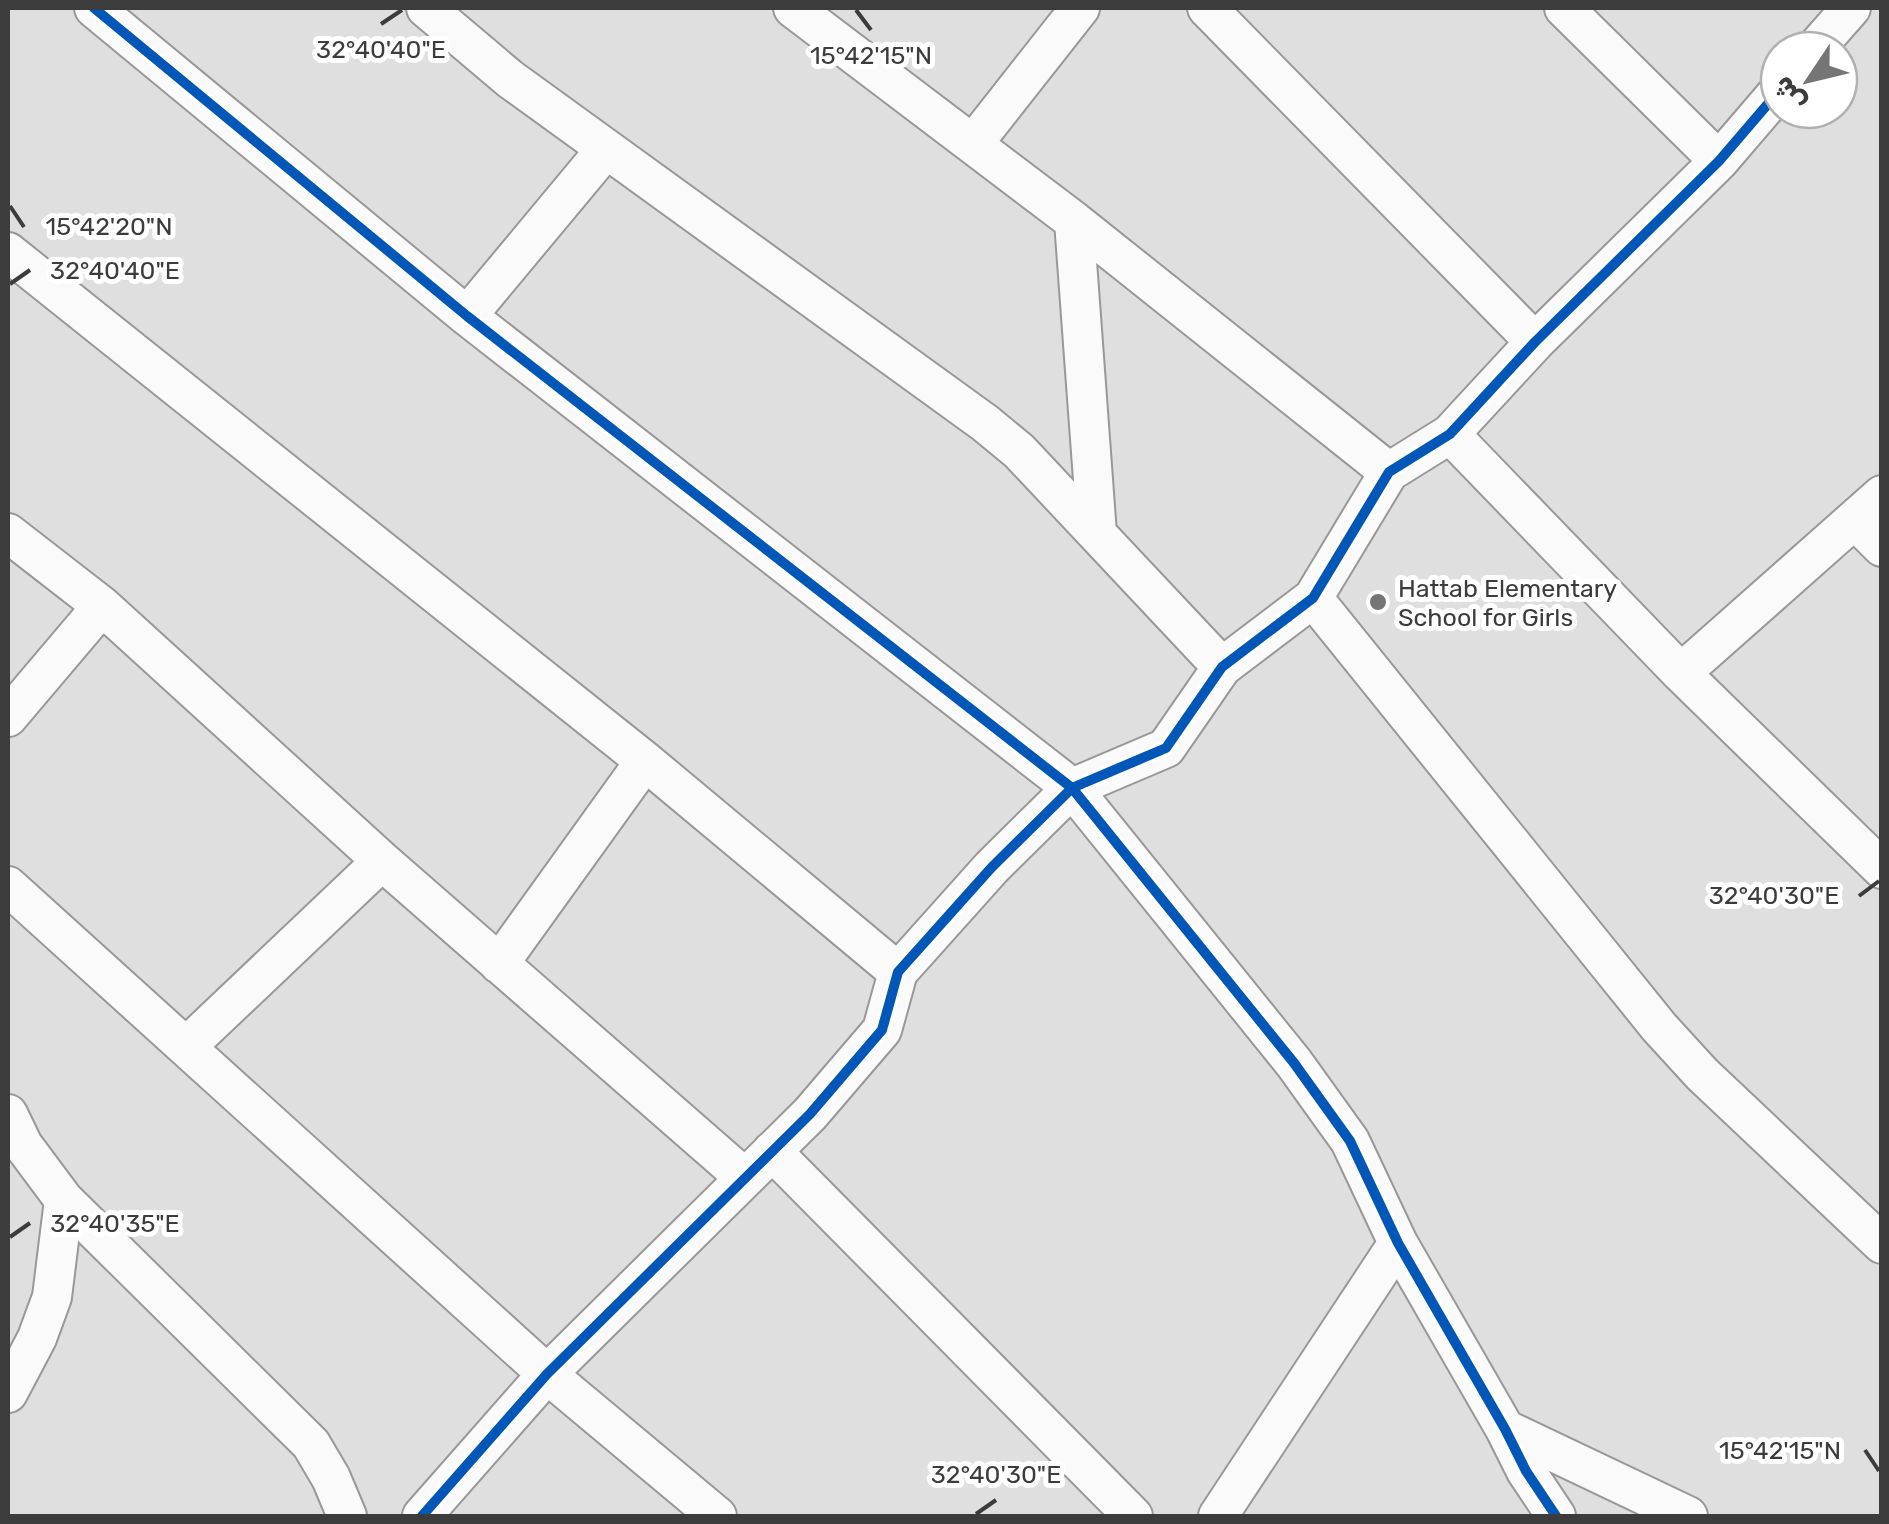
<svg xmlns="http://www.w3.org/2000/svg" width="1889" height="1524" font-family="Rubik,'Noto Sans Arabic',sans-serif">
  <style>
    .lines { fill: none; stroke-linecap: round; stroke-linejoin: round }
    .street-casing { stroke: #989898; stroke-width: 42 }
    .street { stroke: #fafafa; stroke-width: 38 }
    .cycleway-casing { stroke: #fff; stroke-width: 16 }
    .cycleway { stroke: #0057b8; stroke-width: 10 }
    .ticks { fill: none; stroke: #3b3c3b; stroke-width: 4 }
    .poi-dot { fill: #747574; stroke: #fff; stroke-width: 4 }
    .labels { text-anchor: middle; dominant-baseline: central; stroke-width: 10; stroke-linejoin: round; paint-order: stroke }
    .poi-label { font-size: 25px; fill: #3b3c3b; stroke: #fff; text-anchor: start }
    .ticks-label { font-size: 25px; text-anchor: middle; fill: #3b3c3b; stroke: #fff; stroke-width: 10; stroke-linejoin: round; paint-order: stroke }
  </style>
  <rect width="100%" height="100%" fill="#dfdfdf"/>
  <g class="lines">
    <defs>
      <path id="street" d="M94,8L467,316L1072,788L1294,1063L1350,1141L1398,1243L1505,1429L1526,1471L1556,1516
        M426,8L510,79L985,423L1019,451L1222,667
        M793,8L1074,221L1389,472
        M1207,8L1535,342
        M1564,8L1719,161
        M1814,50L1851,8
        M973,144L1080,8
        M1074,221L1097,534
        M8,252L645,761L898,972
        M467,316L606,149
        M1450,434L1681,673L1882,869
        M1855,520L1882,547
        M8,533L102,606L382,861L745,1178
        M1313,598L1659,1027L1702,1074L1882,1244
        M1681,673L1882,495
        M8,717L102,606
        M8,886L547,1374L717,1516
        M499,964L645,761
        M186,1047L382,861
        M8,1114L23,1145L64,1200L311,1444L331,1478L347,1516
        M772,1151L1133,1516
        M8,1393L37,1338L52,1297L64,1200
        M1505,1429L1688,1516
        M422,1516L547,1374L810,1114L882,1030L898,972L992,867L1072,788L1166,748L1222,667L1313,598L1389,472L1450,434L1535,342L1719,161L1779,91
        M1218,1516L1398,1243"/>
    </defs>
    <use href="#street" class="street-casing"/>
    <use href="#street" class="street"/>
    <defs>
      <path id="cycleway" d="M94,8L467,316L1072,788L1294,1063L1350,1141L1398,1243L1505,1429L1526,1471L1556,1516
        M422,1516L547,1374L810,1114L882,1030L898,972L992,867L1072,788L1166,748L1222,667L1313,598L1389,472L1450,434L1535,342L1719,161L1779,91"/>
    </defs>
    <use href="#cycleway" class="cycleway-casing"/>
    <use href="#cycleway" class="cycleway"/>
  </g>
  <path class="ticks" d="M856,10L871,30M381,24L402,10M10,206L24,227M10,284L30,270M1859,896L1879,881M10,1237L30,1223M1865,1450L1879,1471M976,1514L996,1500"/>
  <circle class="poi-dot" cx="1378" cy="602" r="10"/>
  <g class="labels">
    <g class="poi-label">
      <text x="1398" y="588">Hattab Elementary<tspan x="1398" dy="29">School for Girls</tspan></text>
    </g>
  </g>
  <g class="ticks-label">
    <text x="381" y="58">32°40'40"E</text>
    <text x="871" y="64">15°42'15"N</text>
    <text x="109" y="235">15°42'20"N</text>
    <text x="115" y="279">32°40'40"E</text>
    <text x="1774" y="904">32°40'30"E</text>
    <text x="115" y="1232">32°40'35"E</text>
    <text x="1780" y="1459">15°42'15"N</text>
    <text x="996" y="1483">32°40'30"E</text>
  </g>
  <rect width="1889" height="1524" fill="none" stroke="#3b3c3b" stroke-width="20"/>
  <g transform="translate(1809 80) rotate(235)"><circle r="48" fill="#ffffff" stroke="#b1b1b1" stroke-width="2.5"/>
  <path d="M0-8L18 38L0 25L-18 38Z" fill="#747574"/>
  <text y="-15" font-size="28" font-weight="bold" text-anchor="middle" fill="#3b3c3b">ش</text>
  </g>
</svg>
